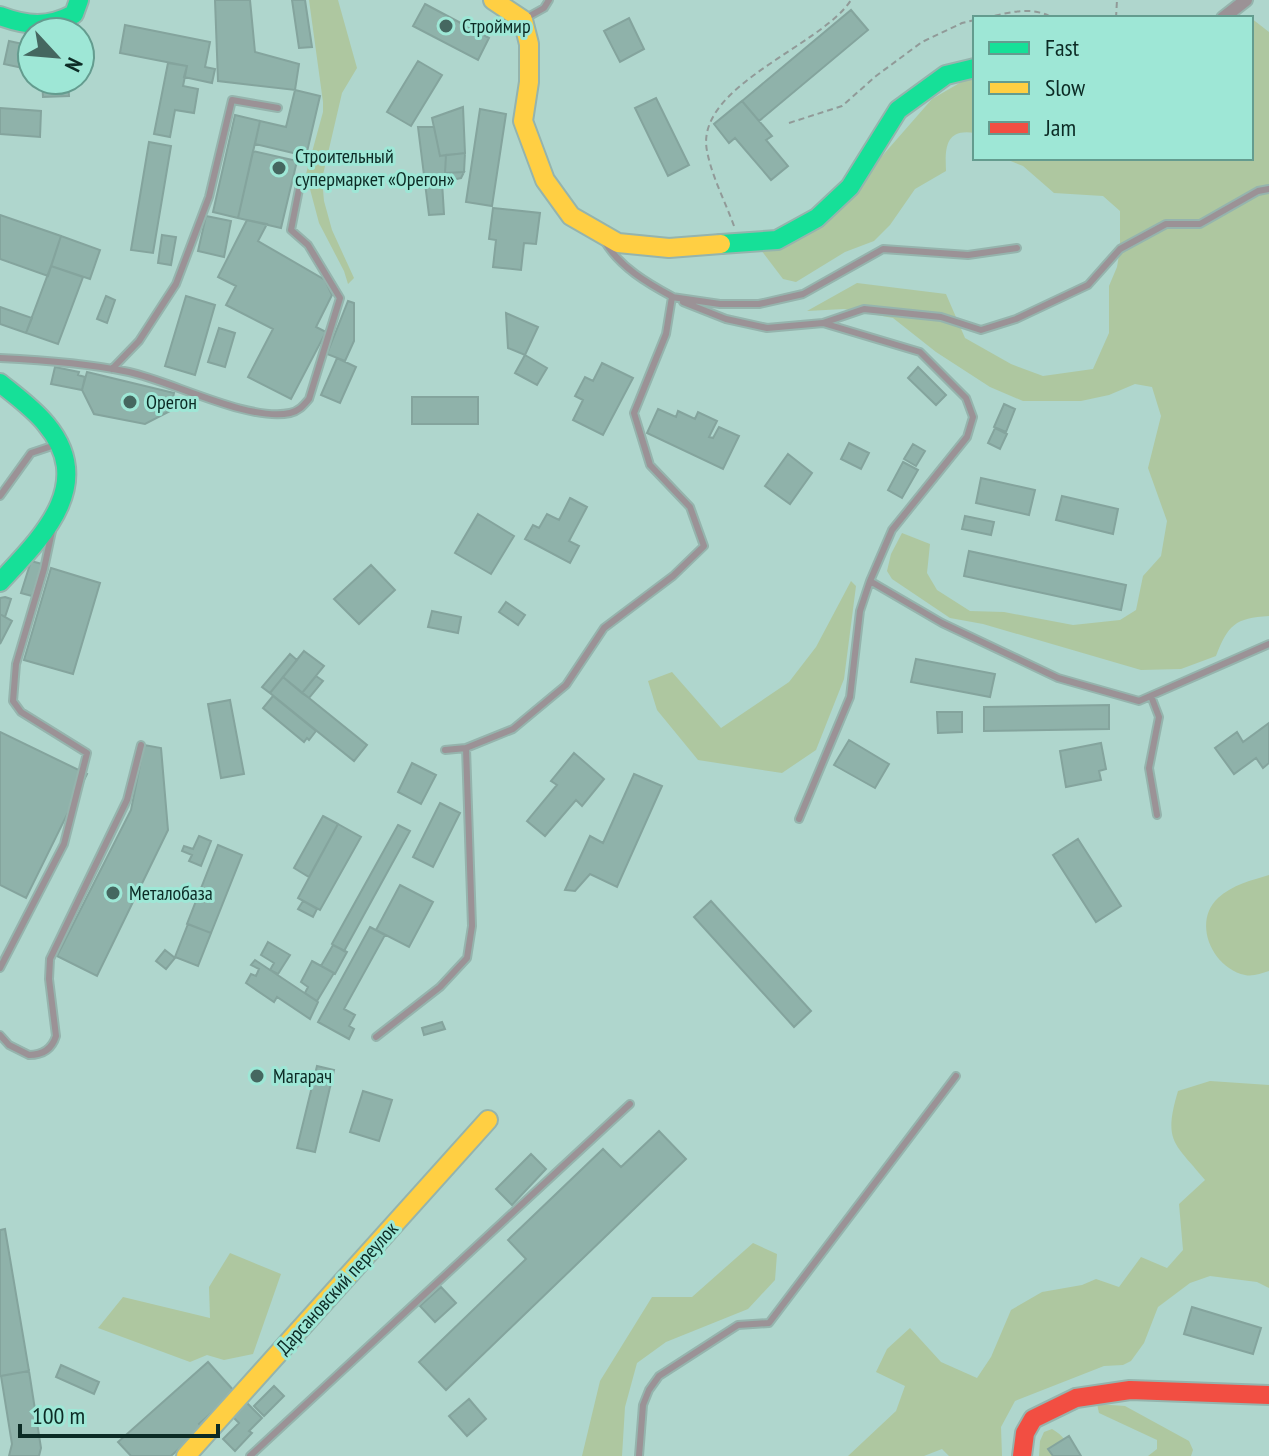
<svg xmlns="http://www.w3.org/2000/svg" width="1269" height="1456" font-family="'PT Sans Narrow',sans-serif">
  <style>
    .green { fill: #aec7a0 }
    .building { fill: #8fb2aa; stroke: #84a49d; stroke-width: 2 }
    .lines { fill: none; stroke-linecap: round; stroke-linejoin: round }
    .lane-casing { stroke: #95b4ad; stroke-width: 10 }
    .street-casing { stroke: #95b4ad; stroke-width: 16 }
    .fast-casing { stroke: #95b4ad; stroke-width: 22 }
    .slow-casing { stroke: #95b4ad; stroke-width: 22 }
    .jam-casing { stroke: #95b4ad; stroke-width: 22 }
    .path { stroke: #919a98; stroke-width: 2; stroke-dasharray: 6 4; stroke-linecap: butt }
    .lane { stroke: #9b9296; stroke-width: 6 }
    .street { stroke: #9b9296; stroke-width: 12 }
    .fast { stroke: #16e098; stroke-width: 18 }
    .slow { stroke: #ffcf43; stroke-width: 18 }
    .jam { stroke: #f24e42; stroke-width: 18 }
    .poi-dot { fill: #456760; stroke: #9ee7d6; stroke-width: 3 }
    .labels { text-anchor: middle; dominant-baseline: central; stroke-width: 6; stroke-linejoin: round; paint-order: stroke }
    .poi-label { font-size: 20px; fill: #0c2b25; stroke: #9ee7d6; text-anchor: start }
    .street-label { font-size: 20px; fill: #0c2b25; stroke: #9ee7d6 }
  </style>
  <rect width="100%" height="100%" fill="#afd6cd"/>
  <path class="green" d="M309,0H338L357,68L342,93L322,179L324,201L332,230L354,278L348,284L344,271L319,223L306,174L323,112V102Z
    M1251,18L1269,32V616C1235,618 1228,625 1216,656L1181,669L1141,670L983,624L950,618L892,579L887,571L891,554L902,533L930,544L927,573L937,590L970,611L1004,612L1073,625L1120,620L1136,610L1143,576L1161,556L1167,521L1148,468L1161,416L1152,387L1135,384L1109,395L1081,401H1023L990,387L936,352L893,318L844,309L807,311L857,283L946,294L965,338L1011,364L1043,376L1093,369L1109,333V286L1117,267L1120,249V211L1103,196L1054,193L1023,166L1003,158H1251Z
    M975,74V133C945,128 945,148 946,171L915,189L890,225L874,241L845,252L796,282L783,279L761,250L820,227L932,99Z
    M851,581L856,586L844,679L816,750L782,773L698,760L657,710L648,681L672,672L721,728L789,682L816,647Z
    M1269,875V971C1261,973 1253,977 1245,975C1212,968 1192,922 1218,898C1232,885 1252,880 1269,875Z
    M1210,1081L1269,1085V1288L1257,1282L1210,1276L1190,1283L1158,1307L1144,1343L1131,1361L1123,1365L1104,1366L1015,1401L1001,1427L1002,1456H949L942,1449L924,1456H848L896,1411L905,1386L876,1372L887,1349L910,1328L941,1362L977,1378L991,1357L1011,1310L1042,1292L1082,1285L1096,1279L1119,1287L1141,1257L1167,1268L1183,1250L1179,1204L1205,1180C1174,1142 1163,1142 1178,1091Z
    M753,1243L777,1254L775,1280L748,1309L666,1342L637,1363L625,1407L622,1456H582L600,1381L652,1297H692Z
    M230,1253L281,1274L253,1354L224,1360L207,1355L190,1362L98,1328L123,1297L210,1318L209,1287Z
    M1097,1404L1125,1406L1189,1441L1193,1450L1191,1456H1148L1157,1449V1440L1099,1413Z
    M1052,1429C1063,1435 1069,1444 1072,1456H1039L1040,1441L1044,1432Z"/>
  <path class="building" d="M215,0H250L255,52L299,64L295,90L218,81Z
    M292,0H305L312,47L299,48Z
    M425,4L489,38L478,60L413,26Z
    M851,10L868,30L759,121L742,101Z
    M629,18L644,49L620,62L604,31Z
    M125,25L210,42L205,67L215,69L212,83L184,77L187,66L120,53Z
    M9,41L32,46V70L4,64Z
    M418,61L442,75L411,126L387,112Z
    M168,63L187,66L183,86L198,89L194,113L175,110L170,137L154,134Z
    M42,80H68L69,96L43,97Z
    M295,90L320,96L306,156L255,144L260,121L286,127Z
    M656,98L689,165L668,176L635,108Z
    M742,101L772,136L766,140L788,166L771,180L735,138L729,143L714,124Z
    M463,107L465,153L440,156L432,118Z
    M0,108L41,111L40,137L0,134Z
    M480,109L506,114L492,206L466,202Z
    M235,115L260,121L238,218L213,212Z
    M418,127H434L440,156L446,155L445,173L464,172L461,178L442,182L444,214L429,215Z
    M149,142L171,146L153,253L131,250Z
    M253,151L297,161L281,228L238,218Z
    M465,153L464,172L445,173L446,155Z
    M493,208L540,213L536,244L524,243L521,270L493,267L496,240L489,239Z
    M0,215L61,236L48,276L0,259Z
    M206,216L231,221L224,257L198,251Z
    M247,220L267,224L258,241L325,280L332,295L316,327L326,332L291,399L248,377L273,329L226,305L236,286L218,277Z
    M162,235L176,237L171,265L158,263Z
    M61,236L100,250L90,279L51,266Z
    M51,266L83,277L58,344L26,333Z
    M106,296L115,300L107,323L97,319Z
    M186,296L215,305L195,375L165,366Z
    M348,301L354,303V341L345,361L327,354Z
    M0,307L32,318L26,333L0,324Z
    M506,313L538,327L525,355L508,348Z
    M219,328L235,333L225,367L208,362Z
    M525,355L547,368L537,385L515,373Z
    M337,358L356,367L340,403L321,395Z
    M602,363L633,378L603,435L573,420L583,400L575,396L585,377L593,381Z
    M55,367L79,372L78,375L85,377L82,390L51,384Z
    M918,367L946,395L936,405L908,378Z
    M87,372L174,393L170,411L145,424L94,414L82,390Z
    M412,397H478V424H412Z
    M1004,404L1015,409L1006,432L994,427Z
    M658,409L676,417L678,411L695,419L698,412L717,421L709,437L713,438L719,427L739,436L723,469L647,433Z
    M995,428L1007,434L1000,449L988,443Z
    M849,443L869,453L861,469L841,459Z
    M913,444L925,451L916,466L904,459Z
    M788,454L812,473L790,504L765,486Z
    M903,462L918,470L902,498L888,490Z
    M981,478L1035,490L1029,515L976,503Z
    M1062,496L1118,509L1113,534L1056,520Z
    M570,498L587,507L569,541L579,546L570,563L525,539L533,525L539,528L547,514L559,520Z
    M478,514L514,536L491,574L455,553Z
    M965,516L994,522L991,535L962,529Z
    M969,551L1126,585L1121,610L964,576Z
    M31,561L42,564L32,596L21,593Z
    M371,565L395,590L359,624L334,599Z
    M51,568L100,583L73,674L24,660Z
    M5,597L11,599L5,617L0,614V598Z
    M506,602L525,615L518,625L499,612Z
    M432,611L461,617L458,633L428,627Z
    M0,614L12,621L0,644Z
    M304,651L324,666L302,693L283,677Z
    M290,654L297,660L270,693L262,687Z
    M916,659L995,674L990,697L911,682Z
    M316,676L323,681L309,698L302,693Z
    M283,677L367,745L354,761L270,693Z
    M273,696L316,731L309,740L307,738L304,742L263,708Z
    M230,700L244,774L221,778L208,704Z
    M1109,705V729L984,731V707Z
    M937,712H962V732L938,733Z
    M1269,723V763L1263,768L1256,758L1234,774L1215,748L1237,732L1243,742Z
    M0,732L87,774L26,898L0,885Z
    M849,740L889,764L875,788L834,765Z
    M1101,743L1106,769L1099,771L1101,780L1066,787L1060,751Z
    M144,745L161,748L168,830L97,976L57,956L131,810Z
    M574,753L604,779L582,806L576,800L545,836L527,821L557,785L551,781Z
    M412,763L436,775L421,804L398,792Z
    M634,774L662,786L617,887L590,874L575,891L565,890L590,836L603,843Z
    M440,803L460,813L433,867L413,857Z
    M323,816L338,824L309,877L294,868Z
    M338,824L361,837L320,910L298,898Z
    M398,825L410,831L344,951L332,944Z
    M199,836L211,841L201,866L189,861L192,855L182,851L184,846L193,849Z
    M1078,839L1121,906L1096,922L1053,855Z
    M218,845L242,855L211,933L187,924Z
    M400,885L433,902L409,947L376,930Z
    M303,901L317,909L313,917L298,909Z
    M711,901L811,1011L794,1027L694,917Z
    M188,924L211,933L198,966L175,957Z
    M370,927L385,935L344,1009L355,1015L349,1026L354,1029L349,1039L318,1022Z
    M268,942L290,955L278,974L270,970L274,963L261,955Z
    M333,945L347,952L335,974L321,966Z
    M165,950L175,958L166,969L156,961Z
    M255,960L318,1002L310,1019L277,997L274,1002L246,983L251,974L256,976L259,969L251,965Z
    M312,961L334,973L317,1001L305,993L308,987L301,982Z
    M442,1022L445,1029L424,1035L422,1028Z
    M317,1066L334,1070L315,1152L297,1148Z
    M363,1091L392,1100L379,1141L350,1132Z
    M659,1131L686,1159L446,1390L419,1362L526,1259L508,1240L603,1149L621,1167Z
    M531,1154L546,1169L512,1205L496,1189Z
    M5,1229L29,1371L0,1376V1230Z
    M441,1287L456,1303L435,1322L420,1306Z
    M1192,1307L1261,1328L1253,1354L1184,1334Z
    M208,1362L235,1392L199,1424L202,1428L171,1456H131L118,1442Z
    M61,1365L99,1382L94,1394L56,1377Z
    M29,1371L41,1448L39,1456H9L12,1444L1,1376Z
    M274,1386L284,1396L264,1416L254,1406Z
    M469,1399L486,1419L467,1436L449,1416Z
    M244,1400L262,1418L249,1431L252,1433L235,1451L223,1439L239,1423L230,1414Z
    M1069,1436L1081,1456H1053L1048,1449Z"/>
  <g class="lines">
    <defs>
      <path id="lane" d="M526,18L544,8L549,0
        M605,242C620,267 647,283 673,297
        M683,302L726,319L767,328L823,323L864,309L941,317L981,330L1016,319L1088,285L1120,249L1166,224H1200L1258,191L1269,189
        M0,358C44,360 86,363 129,372C171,381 249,422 290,413C299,411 303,406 309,399L340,298L308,245L291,230L301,179
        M112,369L139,341L176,284L209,197L232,100L278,108
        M0,496L31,453L55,445
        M870,581L942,623L1058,678L1139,701L1269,644
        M1151,696L1159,717L1149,768L1157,815
        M445,750L466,748L513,729L566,685L604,628L673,576L704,546L690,507L650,465L634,413L666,334L672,297L720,304H759L803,294L883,249L968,255L1017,248
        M799,819L850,697L860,611L870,581L892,530L967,437L973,417L966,398L920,352L823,323
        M0,968L64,844L87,753L21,712L13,701L16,664L44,569L52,531
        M0,1035L9,1045L29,1055C43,1055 52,1049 56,1036L49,979L50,959L127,800L141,745
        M376,1037L440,987L467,958L472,926L466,748
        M250,1456L630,1104
        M639,1456L643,1405L649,1390L659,1376L738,1325L769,1323L956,1076"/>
      <path id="street" d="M1223,18L1246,0"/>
      <path id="fast" d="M0,16C27,26 48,28 74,14L79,0
        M721,244L777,240L817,218L850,187L898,110L946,75L975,68
        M0,383C16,396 33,408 46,424C97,485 41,538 0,582"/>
      <path id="slow" d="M493,0L523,20L529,44V82L523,121L545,180L571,216L618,243L669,248L721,244
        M186,1456L488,1120"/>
      <path id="jam" d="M1022,1456L1025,1433L1033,1419L1076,1398L1130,1390L1269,1395"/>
    </defs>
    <use href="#lane" class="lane-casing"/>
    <use href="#street" class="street-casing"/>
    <use href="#fast" class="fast-casing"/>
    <use href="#slow" class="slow-casing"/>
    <use href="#jam" class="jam-casing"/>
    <path class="path" d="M985,18C1008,13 1031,5 1053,18
      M1116,18L1117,0
      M789,123L842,106L876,76L922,42L962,23L975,20
      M734,226C725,201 712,177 707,151C694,86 822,46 851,0"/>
    <use href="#lane" class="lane"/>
    <use href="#street" class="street"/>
    <use href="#fast" class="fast"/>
    <use href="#slow" class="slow"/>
    <use href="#jam" class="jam"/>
  </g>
  <g class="poi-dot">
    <circle cx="446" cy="26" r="8"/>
    <circle cx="279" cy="168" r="8"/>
    <circle cx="130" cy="402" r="8"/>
    <circle cx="113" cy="893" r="8"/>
    <circle cx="257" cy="1076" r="8"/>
  </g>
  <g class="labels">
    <g class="poi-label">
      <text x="462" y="26">Строймир</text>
      <text x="295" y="156">Строительный<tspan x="295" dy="23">супермаркет «Орегон»</tspan></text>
      <text x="146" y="402">Орегон</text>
      <text x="129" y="893">Металобаза</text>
      <text x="273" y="1076">Магарач</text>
    </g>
    <g class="street-label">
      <text transform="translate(337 1288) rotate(-48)">Дарсановский переулок</text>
    </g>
  </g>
  <rect x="973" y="16" width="280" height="144" fill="#9ee7d6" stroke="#649c8f" stroke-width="2"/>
  <rect x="989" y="42" width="40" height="12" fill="#16e098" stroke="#649c8f" stroke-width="2"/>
  <text x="1045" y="56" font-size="24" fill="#0c2b25">Fast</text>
  <rect x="989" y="82" width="40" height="12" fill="#ffcf43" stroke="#649c8f" stroke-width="2"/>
  <text x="1045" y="96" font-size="24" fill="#0c2b25">Slow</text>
  <rect x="989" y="122" width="40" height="12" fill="#f24e42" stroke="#649c8f" stroke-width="2"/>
  <text x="1045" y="136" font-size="24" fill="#0c2b25">Jam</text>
  <g transform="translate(56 56) rotate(116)"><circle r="38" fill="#9ee7d6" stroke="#649c8f" stroke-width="2"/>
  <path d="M0-6L14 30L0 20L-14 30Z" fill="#456760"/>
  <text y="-12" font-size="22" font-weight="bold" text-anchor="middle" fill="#0c2b25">N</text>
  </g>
  <path d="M20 1424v12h198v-12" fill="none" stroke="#0c2b25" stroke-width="4"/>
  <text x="32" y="1424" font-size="24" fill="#0c2b25" stroke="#9ee7d6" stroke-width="6" paint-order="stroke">100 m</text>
</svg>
